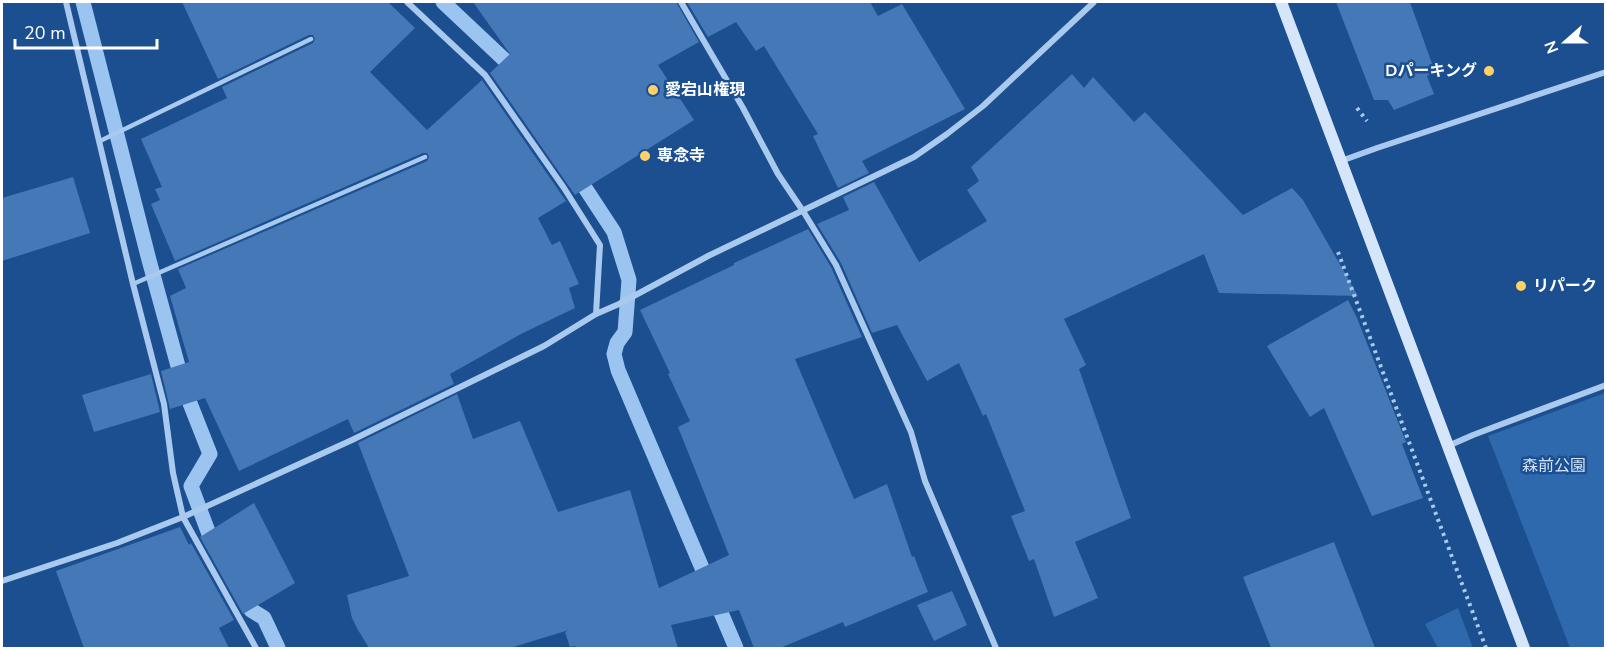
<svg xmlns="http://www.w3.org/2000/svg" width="1607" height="650" font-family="'Nunito Sans','Noto Sans JP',sans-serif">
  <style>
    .green { fill: #2e69ad }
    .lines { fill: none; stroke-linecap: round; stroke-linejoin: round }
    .stream { stroke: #9cc4f0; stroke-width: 15 }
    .building { fill: #4478b7 }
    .path { stroke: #a9c9ee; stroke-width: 4; stroke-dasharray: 3 4.5; stroke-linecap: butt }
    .lane { stroke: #a9c9ee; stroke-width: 4.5 }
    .street { stroke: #a9c9ee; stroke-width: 6 }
    .secondary { stroke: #d6e6fa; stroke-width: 12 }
    .poi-dot { fill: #ffd166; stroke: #1b4f8f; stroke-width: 2 }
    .labels { text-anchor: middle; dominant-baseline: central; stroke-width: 5; stroke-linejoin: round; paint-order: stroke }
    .poi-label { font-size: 16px; font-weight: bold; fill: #fff; stroke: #1b4f8f; text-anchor: start }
    .park-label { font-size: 16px; fill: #cfe3fa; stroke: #1b4f8f }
  </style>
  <rect width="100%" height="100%" fill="#1b4f8f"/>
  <path class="green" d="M1605,393V648H1570L1488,436Z
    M1458,608L1473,648H1438L1425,624Z"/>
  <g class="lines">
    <path class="stream" d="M83,2L149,260L184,388L210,454L191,486L209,534L217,548
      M443,2L510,65L517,76
      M574,171L614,232L629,280L625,332L617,343L614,354L618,370L736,648
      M241,592L251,610L264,618L278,648"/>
  </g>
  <path class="building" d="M182,2H388L415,28L370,72L427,130L482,80L566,201L538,218L552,245L560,241L579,284L569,288L575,308L521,334L450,374L454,384L354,433L348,419L239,471L205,398L170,409L161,371L189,362L170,296L186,288L178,269L427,161L429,157L427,153H423L175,261L151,204L160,200L155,189L162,187L141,139L227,98L222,87L313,43L315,39L313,35H309L218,79Z
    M473,2H676L699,42L658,65L694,120L575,195L490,73L510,54Z
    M687,2H870L878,16L902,4L965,109L862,161L869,173L838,188L813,136L818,134L764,46L756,51L736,22L708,37Z
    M1336,2H1410L1435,72L1427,76L1434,94L1394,110L1388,100H1374Z
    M1072,74L1084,88L1093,77L1134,122L1145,112L1243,215L1292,188L1303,200L1358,296L1219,293L1204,254L1064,319L1086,365L1079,369L1131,518L1075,542L1098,598L1054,617L1034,559L1029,561L1011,516L1025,511L986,414L983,416L959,363L927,381L897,325L872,333L841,263L817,224L849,210L843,197L874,182L919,262L987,221L967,190L979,181L971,167Z
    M73,177L90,233L2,261V198Z
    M808,229L831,267L862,337L795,359L854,499L887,484L912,557L914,556L928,592L845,627L843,622L780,648H754L739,610L671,625L678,648H576L575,646L570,647L565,632L569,630L510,648H369L358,630L352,618L347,595L409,576L358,443L457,394L473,439L520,421L558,512L630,490L659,588L729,555L678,427L690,421L668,374L670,373L640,310L734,265V263Z
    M1348,300L1357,318L1406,442L1402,444L1423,498L1372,516L1324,408L1310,417L1267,346Z
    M151,374L160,412L94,432L82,395Z
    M254,503L295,583L243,614L200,537Z
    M180,527L189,545L191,543L234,620L219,628L229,648H84L56,571Z
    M1334,542L1375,648H1271L1243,577Z
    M952,591L967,625L934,641L917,605Z"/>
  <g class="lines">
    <path class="path" d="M1357,108L1367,121
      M1338,252L1486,648"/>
    <path class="lane" d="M100,141L311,39
      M133,284L425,157"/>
    <path class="street" d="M66,2L133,284L164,404L173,473L183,517L256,648
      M407,2L485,75L564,188L600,245L596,314
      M681,2L743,108L778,174L803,211L836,265L911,432L925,481L996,648
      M1341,161L1377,148L1606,72
      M1448,446L1473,435L1606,385
      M2,581L117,543L183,517L352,440L544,346L596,314L619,304L708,256L914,157L947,134L983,106L1094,2"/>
    <path class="secondary" d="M1281,2L1524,648"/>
  </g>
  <g class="poi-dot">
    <circle cx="1489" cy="71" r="6"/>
    <circle cx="653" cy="90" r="6"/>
    <circle cx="645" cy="156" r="6"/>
    <circle cx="1521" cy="286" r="6"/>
  </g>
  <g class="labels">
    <g class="poi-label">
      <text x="1477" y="71" text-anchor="end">Dパーキング</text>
      <text x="665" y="90">愛宕山権現</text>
      <text x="657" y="156">専念寺</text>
      <text x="1533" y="286">リパーク</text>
    </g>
    <g class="park-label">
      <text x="1554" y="466">森前公園</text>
    </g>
  </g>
  <rect width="1607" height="650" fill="none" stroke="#ffffff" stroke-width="6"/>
  <g transform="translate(1565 42) rotate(249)" stroke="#1b4f8f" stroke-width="4.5" paint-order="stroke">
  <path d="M0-4.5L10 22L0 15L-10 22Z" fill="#ffffff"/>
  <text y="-9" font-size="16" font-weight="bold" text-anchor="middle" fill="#ffffff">N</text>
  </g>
  <path d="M15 39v9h142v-9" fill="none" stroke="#ffffff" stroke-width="3"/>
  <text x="24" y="39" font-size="18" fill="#ffffff" stroke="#1b4f8f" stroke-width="4.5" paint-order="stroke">20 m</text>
</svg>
